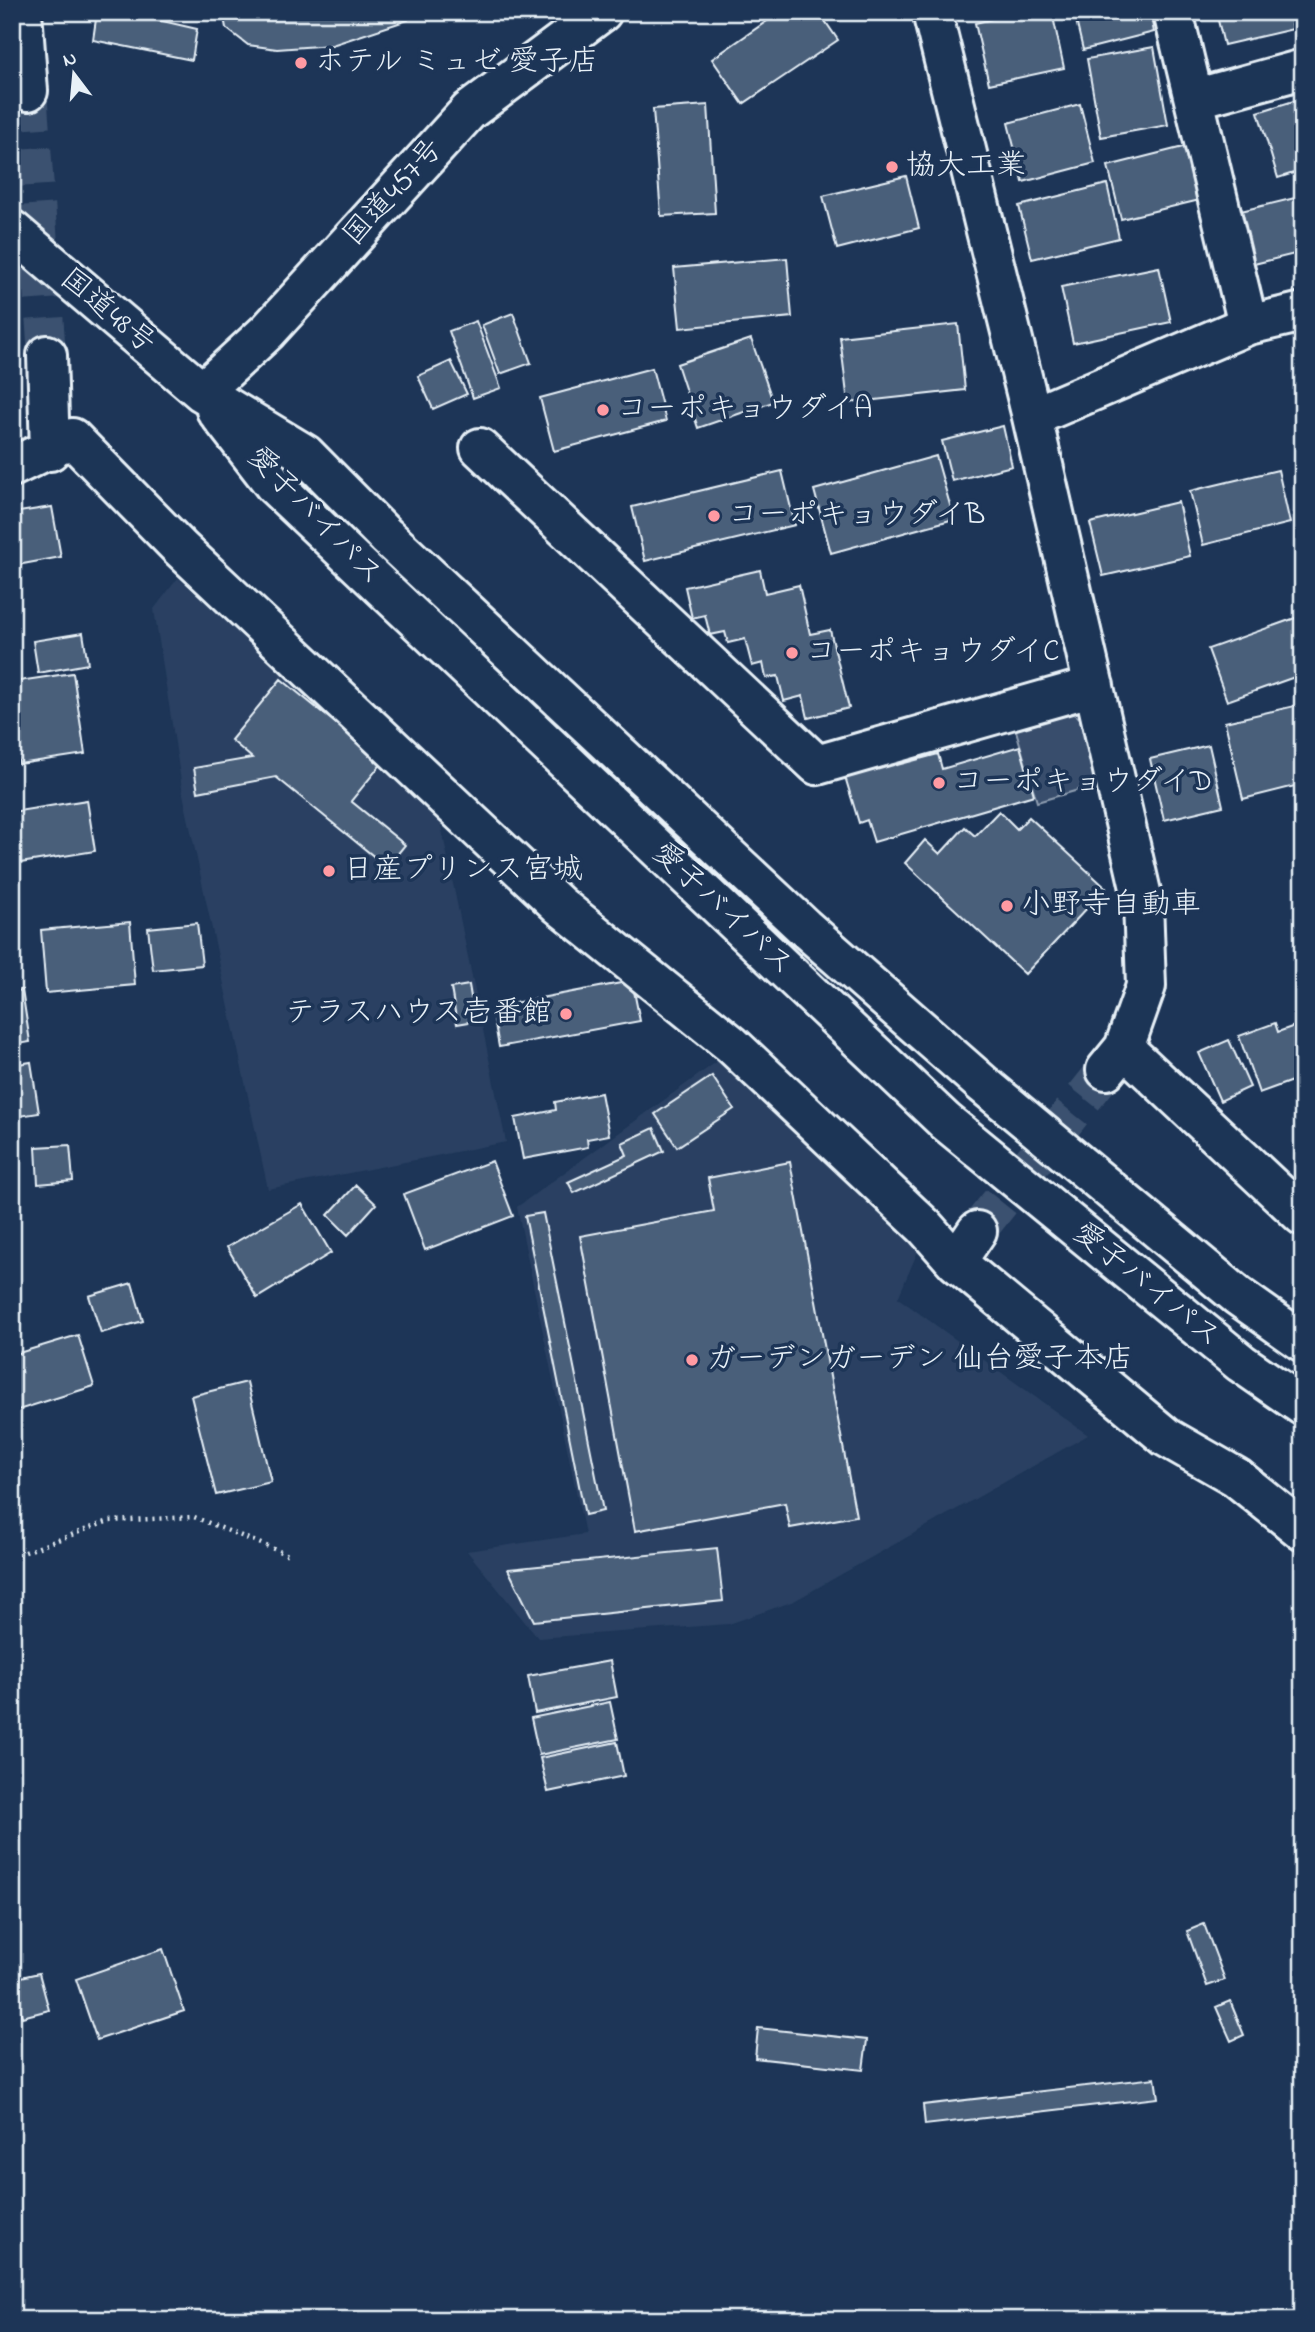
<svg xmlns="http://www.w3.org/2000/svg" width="1315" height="2332" font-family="'Indie Flower','Klee One',sans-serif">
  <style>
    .built { fill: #2a4162 }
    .green { fill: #374d6c; stroke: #909fb2; stroke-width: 2 }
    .building { fill: #495e7a; stroke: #e8f1f8; stroke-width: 2 }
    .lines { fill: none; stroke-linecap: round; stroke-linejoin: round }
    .minor-tunnel { stroke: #3b516f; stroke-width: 38; stroke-dasharray: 38 19; stroke-linecap: butt }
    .minor-casing { stroke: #e8f1f8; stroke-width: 44 }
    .highway-casing { stroke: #e8f1f8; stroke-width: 44 }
    .path { stroke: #e8f1f8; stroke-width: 4.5; stroke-dasharray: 2 5; stroke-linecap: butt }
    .minor { stroke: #1d3557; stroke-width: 38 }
    .highway { stroke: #1d3557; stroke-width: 38 }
    .poi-dot { fill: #ff9aa2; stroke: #1d3557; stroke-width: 2.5 }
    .labels { text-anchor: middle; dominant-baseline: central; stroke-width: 7; stroke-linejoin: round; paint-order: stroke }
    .poi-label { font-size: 30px; fill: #e8f1f8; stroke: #1d3557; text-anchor: start }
    .street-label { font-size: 30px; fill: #e8f1f8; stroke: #1d3557 }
  </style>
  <rect width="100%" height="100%" fill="#1d3557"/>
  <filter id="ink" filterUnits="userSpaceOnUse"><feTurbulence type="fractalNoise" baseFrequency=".0143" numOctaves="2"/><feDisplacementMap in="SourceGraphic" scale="14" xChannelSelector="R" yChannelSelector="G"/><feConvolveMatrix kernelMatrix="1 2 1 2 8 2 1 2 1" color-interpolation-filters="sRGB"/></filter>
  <g filter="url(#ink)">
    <path class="built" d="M178,578L437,806L506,1142L268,1189L183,794L154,609Z
      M719,1060L923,1239L898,1298L1088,1435L794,1601L729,1624L538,1638L467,1551L585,1534L517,1207Z"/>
    <path class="green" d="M1055,704L1080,718L1099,784L1037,802L1012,717Z"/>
    <path class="building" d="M97,12H124L197,29L192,60L93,40Z
      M223,12H411L408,20L332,45L277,49L248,45L226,28Z
      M780,12H831L823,18L838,40L743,104L712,59Z
      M1022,12H1052L1064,68L989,84L975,23Z
      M1074,12H1150L1154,32L1083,50Z
      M1216,12H1290L1293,29L1224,45Z
      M1154,47L1168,125L1101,137L1087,59Z
      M1303,98V170L1278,178L1258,112Z
      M1080,104L1095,163L1023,182L1008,123Z
      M708,105L715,213L661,216L653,109Z
      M1195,144L1208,198L1121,219L1108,166Z
      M906,176L919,228L837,249L823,196Z
      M1107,184L1119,238L1032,259L1019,206Z
      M1303,196V252L1254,264L1241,211Z
      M787,258L792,317L680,328L674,268Z
      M1159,267L1171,322L1073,343L1061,287Z
      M513,313L531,363L500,374L482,325Z
      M476,321L501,388L473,398L449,331Z
      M958,324L965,390L848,403L840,337Z
      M751,339L773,402L698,428L677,364Z
      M451,361L467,394L433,409L418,376Z
      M652,368L666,421L554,451L540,398Z
      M1003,426L1012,466L952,481L942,441Z
      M936,456L954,519L831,553L814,490Z
      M1278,470L1290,523L1203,545L1190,491Z
      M782,471L795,525L645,561L632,507Z
      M1178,502L1190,556L1103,576L1090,523Z
      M52,507L61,557L12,566V513Z
      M760,570L765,593L799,585L810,634L830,630L849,708L808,718L803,696L784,701L778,676L766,678L763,663L752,666L745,639L728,643L725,632L710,635L705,615L692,618L685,587Z
      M1301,616L1303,674L1227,701L1208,649Z
      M83,633L88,664L38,673L33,641Z
      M73,673L85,754L19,764L12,722V682Z
      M281,679L383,762L351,801L405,845L387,867L276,777L198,792L194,768L252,758L231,740Z
      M1303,704V784L1243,799L1225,722Z
      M1209,745L1223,806L1164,820L1150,759Z
      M1020,746L1034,795L874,842L867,820L859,823L843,770L894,756L897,765L938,754L942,769Z
      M87,800L95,851L14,864L12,812Z
      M999,811L1017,829L1029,817L1106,888L1025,974L905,863L925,840L940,854L965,827L975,836Z
      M130,922L135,985L46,993L41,930Z
      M197,923L202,965L153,970L148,928Z
      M632,981L640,1021L499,1047L492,1007Z
      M469,985L475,1021L457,1024L451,988Z
      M22,990L30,1042L12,1045V992Z
      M1275,1023L1278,1032L1303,1023V1077L1259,1093L1239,1036Z
      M1229,1040L1250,1087L1220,1101L1199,1053Z
      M31,1062L39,1113L12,1117V1065Z
      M712,1076L734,1109L677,1147L655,1114Z
      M601,1093L609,1135L587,1139L588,1147L523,1159L515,1118L556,1110L555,1102Z
      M654,1128L664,1151L574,1193L568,1182L627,1155L622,1143Z
      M70,1145L73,1181L38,1184L36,1147Z
      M492,1161L513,1216L425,1250L404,1194Z
      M790,1162L856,1516L790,1528L785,1503L635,1531L580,1236L714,1211L708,1178Z
      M356,1185L376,1204L348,1235L328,1215Z
      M302,1204L331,1253L257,1298L227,1247Z
      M543,1213L603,1511L585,1515L525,1216Z
      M132,1283L143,1321L101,1333L89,1296Z
      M78,1335L94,1386L12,1412V1355Z
      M247,1382L271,1482L216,1495L191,1396Z
      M717,1548L723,1601L534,1621L508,1569Z
      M610,1661L617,1697L535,1713L528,1676Z
      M610,1702L618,1739L539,1755L531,1718Z
      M617,1742L624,1776L548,1792L540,1758Z
      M1204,1924L1225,1980L1207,1986L1187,1931Z
      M163,1949L184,2011L97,2040L76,1979Z
      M39,1973L49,2010L22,2017L12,1979Z
      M1230,2001L1244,2035L1231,2041L1216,2007Z
      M758,2028L867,2040L863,2070L755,2058Z
      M1155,2078L1158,2098L925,2125L923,2105Z"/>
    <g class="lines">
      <path class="minor-tunnel" d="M28,91L47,355
        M977,1231L1106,1070"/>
      <defs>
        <path id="minor" d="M22,12L28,91
          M932,12L1032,417L1143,901L1146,986L1124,1048L1106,1070
          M1173,12L1248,325L1303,312
          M1194,99L1303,69
          M47,355L50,451
          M1032,417L1248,325
          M480,448L817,765L1094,686
          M12,467L72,438L180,548L559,905L731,1044L925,1227L956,1262L1166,1437L1236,1477L1303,1531
          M1124,1048L1303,1216
          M956,1262L977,1231"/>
        <path id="highway" d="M12,230L202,392L305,454L386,536L804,927L984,1085L1238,1296L1303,1342
          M202,392L268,331L469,111L602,12
          M216,410L274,485L945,1121L1241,1363L1303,1406"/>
      </defs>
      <use href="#minor" class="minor-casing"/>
      <use href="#highway" class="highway-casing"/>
      <path class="path" d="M12,1557L109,1521L194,1517L291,1556"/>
      <use href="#minor" class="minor"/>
      <use href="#highway" class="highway"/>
    </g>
  </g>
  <g class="poi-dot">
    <circle cx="301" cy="63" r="7"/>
    <circle cx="892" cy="167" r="7"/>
    <circle cx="603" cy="410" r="7"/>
    <circle cx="714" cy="516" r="7"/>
    <circle cx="792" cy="653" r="7"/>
    <circle cx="939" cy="783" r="7"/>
    <circle cx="329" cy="871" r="7"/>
    <circle cx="1007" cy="906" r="7"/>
    <circle cx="566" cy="1014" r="7"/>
    <circle cx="692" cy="1360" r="7"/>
  </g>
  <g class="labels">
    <g class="poi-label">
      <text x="315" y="63">ホテル ミュゼ 愛子店</text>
      <text x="906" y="167">協大工業</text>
      <text x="617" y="410">コーポキョウダイA</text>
      <text x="728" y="516">コーポキョウダイB</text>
      <text x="806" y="653">コーポキョウダイC</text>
      <text x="953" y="783">コーポキョウダイD</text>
      <text x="343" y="871">日産プリンス宮城</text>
      <text x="1021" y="906">小野寺自動車</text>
      <text x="552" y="1014" text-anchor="end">テラスハウス壱番館</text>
      <text x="706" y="1360">ガーデンガーデン 仙台愛子本店</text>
    </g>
    <g class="street-label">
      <text transform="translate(394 193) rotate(-48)">国道457号</text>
      <text transform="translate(107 312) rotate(40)">国道48号</text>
      <text transform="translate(314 517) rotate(46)">愛子バイパス</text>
      <text transform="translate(722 910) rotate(43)">愛子バイパス</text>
      <text transform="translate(1146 1286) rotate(39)">愛子バイパス</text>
    </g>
  </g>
  <rect width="1315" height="2332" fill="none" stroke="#1d3557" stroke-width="42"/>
  <rect x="21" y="21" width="1273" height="2290" fill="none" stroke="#e8f1f8" stroke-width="2.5" filter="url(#ink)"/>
  <g transform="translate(74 74) rotate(344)" stroke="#1d3557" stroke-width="5" paint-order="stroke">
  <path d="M0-5L12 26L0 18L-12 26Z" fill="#e8f1f8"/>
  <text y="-10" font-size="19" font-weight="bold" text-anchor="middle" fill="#e8f1f8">N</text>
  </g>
</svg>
